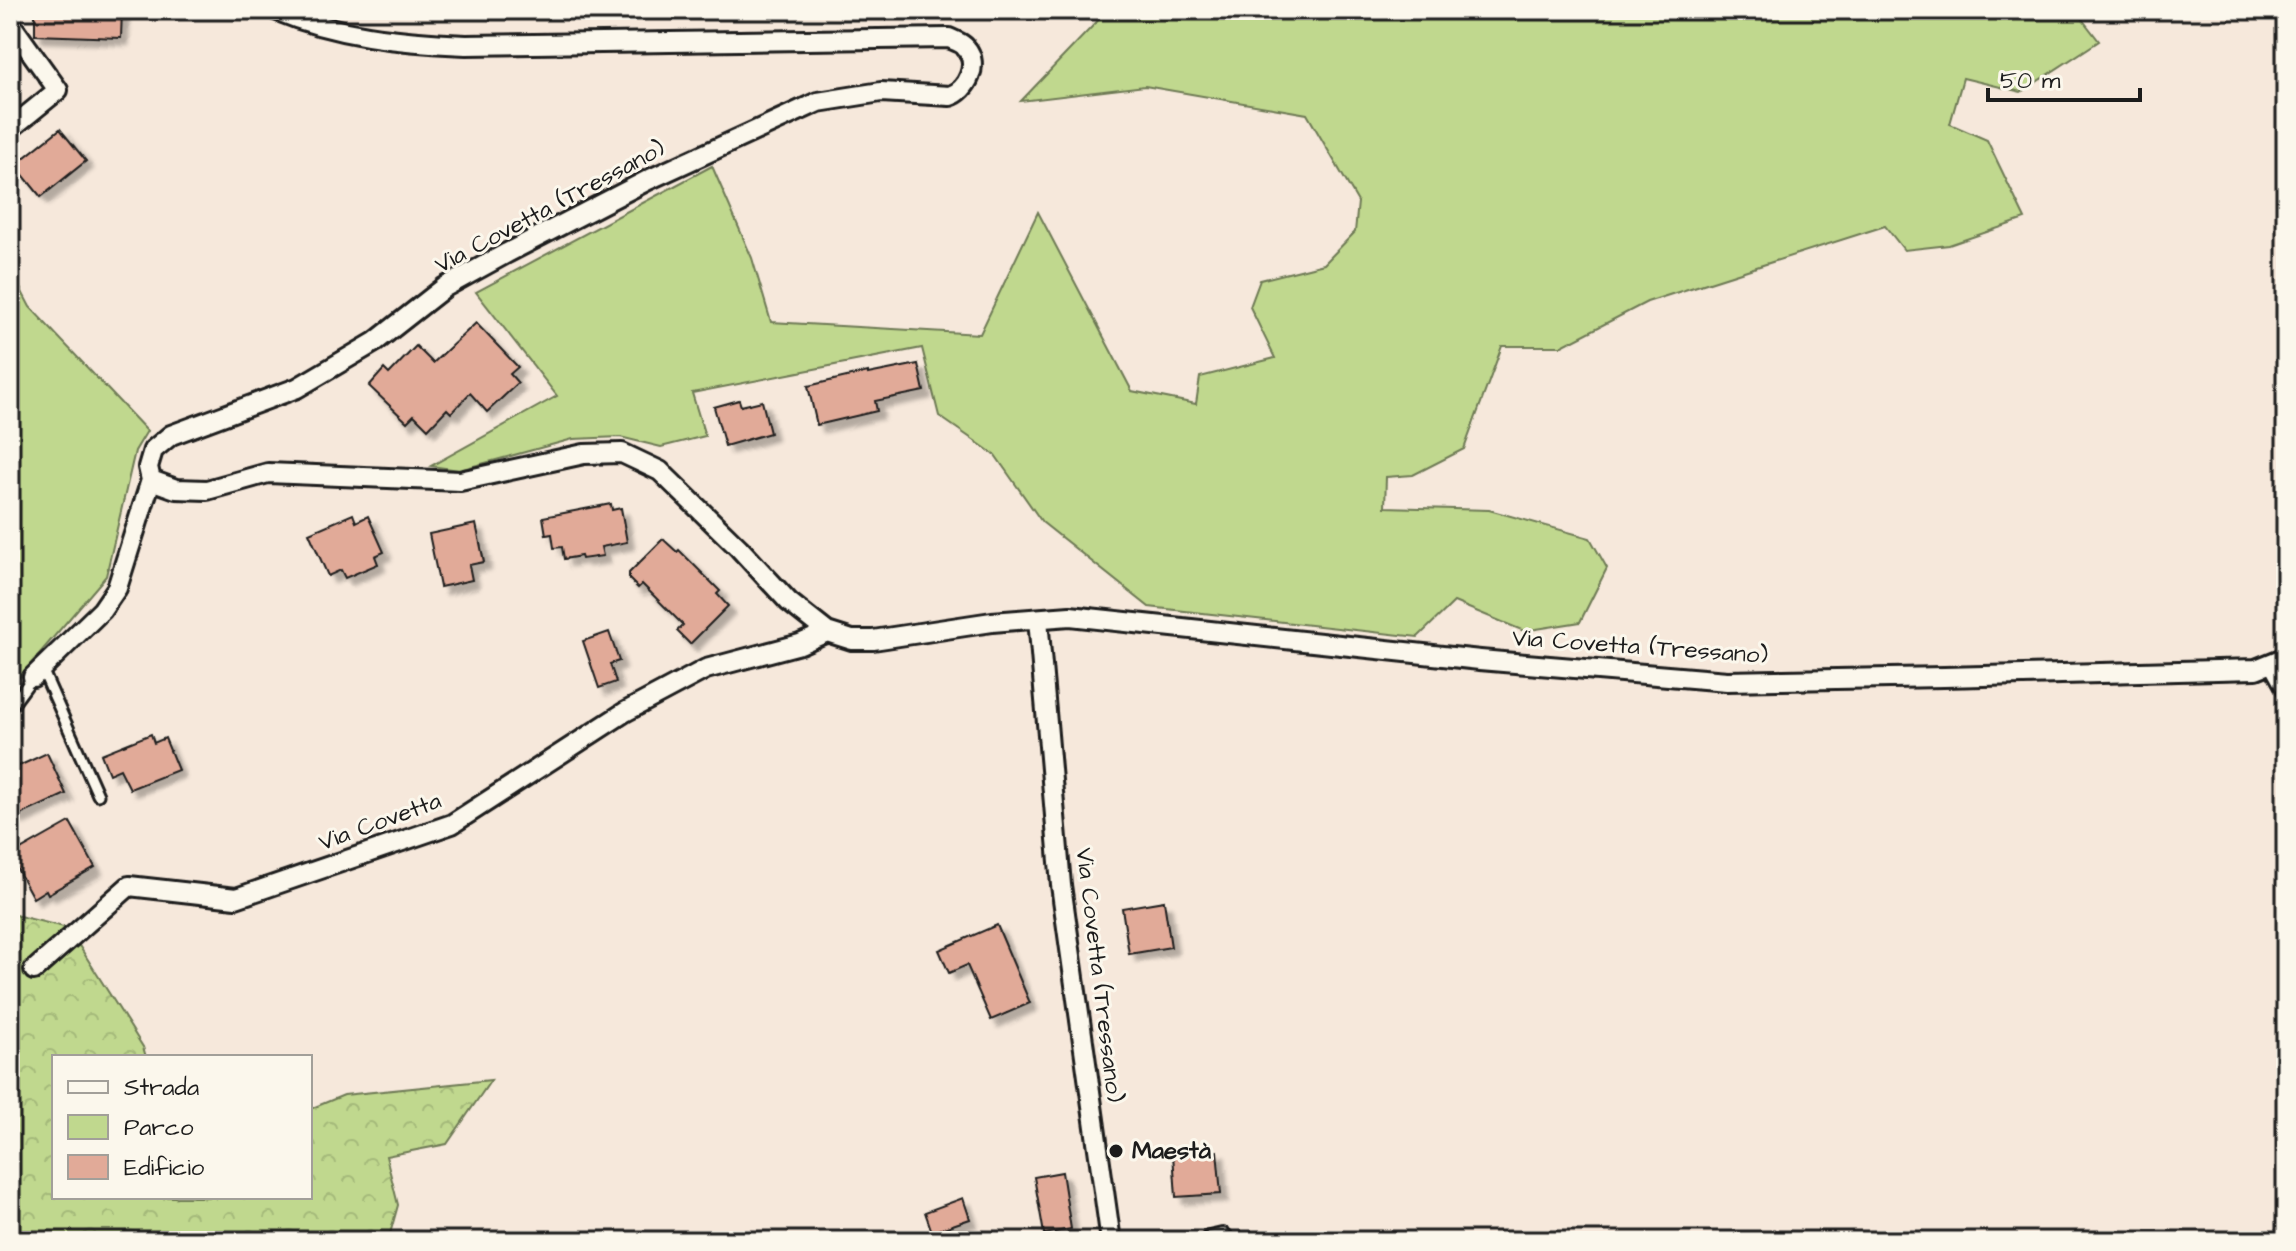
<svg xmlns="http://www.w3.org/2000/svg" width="2296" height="1251" font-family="'Architects Daughter',sans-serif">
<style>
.green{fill:#c0d88e;stroke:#6e7a55;stroke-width:2}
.forest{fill:url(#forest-crowns);stroke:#6e7a55;stroke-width:2}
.building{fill:#e1aa98;stroke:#1c1c1c;stroke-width:2;filter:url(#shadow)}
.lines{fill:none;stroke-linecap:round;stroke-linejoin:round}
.lane-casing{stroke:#1c1c1c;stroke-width:15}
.street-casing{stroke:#1c1c1c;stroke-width:24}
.lane{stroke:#fbf7ec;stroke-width:9}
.street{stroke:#fbf7ec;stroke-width:18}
.poi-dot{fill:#1c1c1c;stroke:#fbf7ec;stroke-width:3}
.labels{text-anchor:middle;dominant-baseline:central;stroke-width:6;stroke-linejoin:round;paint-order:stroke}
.street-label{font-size:24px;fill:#1c1c1c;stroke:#fbf7ec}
.poi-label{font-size:24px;font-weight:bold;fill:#1c1c1c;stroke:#fbf7ec;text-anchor:start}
</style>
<defs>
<pattern id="forest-crowns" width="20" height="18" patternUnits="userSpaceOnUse" patternTransform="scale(2)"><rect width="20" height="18" fill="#c0d88e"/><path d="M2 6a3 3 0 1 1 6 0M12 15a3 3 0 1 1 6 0" fill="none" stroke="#a4b97a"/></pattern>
<filter id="shadow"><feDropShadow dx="7" dy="7" stdDeviation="2" flood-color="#0004"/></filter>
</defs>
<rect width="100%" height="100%" fill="#f6e8db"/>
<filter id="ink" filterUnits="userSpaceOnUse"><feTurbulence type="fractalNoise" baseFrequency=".0125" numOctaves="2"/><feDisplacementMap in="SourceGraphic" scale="16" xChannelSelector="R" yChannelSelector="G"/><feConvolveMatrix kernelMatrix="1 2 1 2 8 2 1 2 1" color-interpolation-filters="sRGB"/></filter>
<g filter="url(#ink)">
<path class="green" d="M 1108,10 L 2075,10 L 2099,41 L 2021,92 L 1963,78 L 1950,124 L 1987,140 L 2025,219 L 1949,245 L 1904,250 L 1885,226 L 1647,302 L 1562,346 L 1502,346 L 1464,449 L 1413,475 L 1386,477 L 1385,507 L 1489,510 L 1590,538 L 1607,568 L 1580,622 L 1524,631 L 1454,602 L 1418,637 L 1149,607 L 1042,522 L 995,455 L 939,416 L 922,348 L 692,393 L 705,436 L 661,447 L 620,437 L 573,439 L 459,470 L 431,466 L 557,396 L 476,292 L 712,166 L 752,258 L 771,322 L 980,334 L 1038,212 L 1132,391 L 1196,404 L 1200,377 L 1275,358 L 1250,307 L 1260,280 L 1324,264 L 1355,232 L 1358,202 L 1307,114 L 1145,86 L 1021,101 Z
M 10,279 L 17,282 L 30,307 L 147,431 L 135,451 L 106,576 L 10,688 Z"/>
<path class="forest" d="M 11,914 L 68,928 L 143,1047 L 146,1057 L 54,1057 L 54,1197 L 310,1197 L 310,1109 L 344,1095 L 491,1080 L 447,1144 L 386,1156 L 398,1205 L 388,1241 L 10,1241 Z"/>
<path class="building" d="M 35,10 L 122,10 L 121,38 L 35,35 Z
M 60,129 L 86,161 L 41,197 L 15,165 Z
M 476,323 L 518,367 L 510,374 L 518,383 L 487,412 L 470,393 L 451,413 L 447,409 L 428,429 L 414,415 L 407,422 L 369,386 L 384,369 L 389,374 L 416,346 L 433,363 Z
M 918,364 L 924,391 L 875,401 L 877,411 L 817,425 L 808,386 L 868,372 L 868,374 Z
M 739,400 L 741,406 L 762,401 L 770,433 L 725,446 L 714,407 Z
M 611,504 L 612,510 L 621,508 L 627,542 L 601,547 L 603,556 L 582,559 L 581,556 L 564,559 L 562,547 L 554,548 L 552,534 L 546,535 L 543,517 Z
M 353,514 L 356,522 L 368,516 L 384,552 L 375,556 L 378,564 L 345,578 L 341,570 L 328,576 L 309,533 Z
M 476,524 L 484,562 L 469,565 L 472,580 L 440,587 L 429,534 Z
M 663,539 L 677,552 L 679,550 L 720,591 L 717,594 L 728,606 L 690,644 L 677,631 L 683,625 L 642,584 L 638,588 L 629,579 L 629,573 Z
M 609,632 L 619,661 L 610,664 L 616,682 L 599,688 L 583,641 Z
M 151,734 L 154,743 L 165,738 L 178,770 L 130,789 L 120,769 L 109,774 L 101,754 Z
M 47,753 L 66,794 L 16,817 L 10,804 L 10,770 Z
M 70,822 L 95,867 L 48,894 L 46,890 L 33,898 L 10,856 Z
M 1164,901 L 1171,947 L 1129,954 L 1122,908 Z
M 997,925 L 1030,1003 L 991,1020 L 967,965 L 949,973 L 939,950 Z
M 1217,1151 L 1221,1194 L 1176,1197 L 1173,1154 Z
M 1062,1172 L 1071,1229 L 1044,1234 L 1034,1177 Z
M 963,1198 L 970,1219 L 932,1232 L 925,1212 Z"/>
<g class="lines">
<g class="lane-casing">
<path id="lane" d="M 2268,664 L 2285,695 L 2286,703
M 42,669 L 98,795
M 10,708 L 33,677"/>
</g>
<g class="street-casing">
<path id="street" d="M 275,10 C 337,36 399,42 466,45 L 949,38 C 955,41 963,43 966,48 C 980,64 967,91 950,96 L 881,92 L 818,102 L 648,180 L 507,253 L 445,287 L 375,342 L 297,388 L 171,435 L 153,450 L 148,467 L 151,480 L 176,489 L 207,490 L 268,473 L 460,481 L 584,454 L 622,453 L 660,471 L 739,548 L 789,602 L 827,632 L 852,640 L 873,640 L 992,622 L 1070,616 L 1480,660 L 1727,681 L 1944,677 L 2256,669 L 2286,657
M 10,23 L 58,90 L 10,129
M 1038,619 L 1061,885 L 1111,1241
M 33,677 L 102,610 L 117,588 L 151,480
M 34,970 L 129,886 L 236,898 L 452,824 L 625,712 L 706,669 L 800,644 L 827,632
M 1210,1241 L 1223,1238 L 1224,1241"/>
</g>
<use href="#lane" class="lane"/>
<use href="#street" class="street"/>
</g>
</g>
<circle class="poi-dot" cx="1116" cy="1151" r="8"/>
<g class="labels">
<g class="street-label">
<text transform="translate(550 207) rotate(-28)">Via Covetta (Tressano)</text>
<text transform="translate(1640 647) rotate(4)">Via Covetta (Tressano)</text>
<text transform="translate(380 822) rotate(-20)">Via Covetta</text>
<text transform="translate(1099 975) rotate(83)">Via Covetta (Tressano)</text>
</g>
<g class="poi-label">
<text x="1132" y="1151">Maestà</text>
</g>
</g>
<rect width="2296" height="1251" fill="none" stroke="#fbf7ec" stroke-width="40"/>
<rect x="20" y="20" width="2256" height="1211" fill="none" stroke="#1c1c1c" stroke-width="3" filter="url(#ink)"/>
<rect x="52" y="1055" width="260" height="144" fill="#fbf7ec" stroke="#a29f99" stroke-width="2"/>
<rect x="68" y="1081" width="40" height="12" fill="#fbf7ec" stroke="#a29f99" stroke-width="2"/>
<text x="124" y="1095" font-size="24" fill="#1c1c1c">Strada</text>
<rect x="68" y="1115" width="40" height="24" fill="#c0d88e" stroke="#a29f99" stroke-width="2"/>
<text x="124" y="1135" font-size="24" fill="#1c1c1c">Parco</text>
<rect x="68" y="1155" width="40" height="24" fill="#e1aa98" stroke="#a29f99" stroke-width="2"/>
<text x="124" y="1175" font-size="24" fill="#1c1c1c">Edificio</text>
<path d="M1988 88v12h152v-12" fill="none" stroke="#1c1c1c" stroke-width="4"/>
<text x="2000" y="88" font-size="24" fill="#1c1c1c" stroke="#fbf7ec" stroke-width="6" paint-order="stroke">50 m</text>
</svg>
